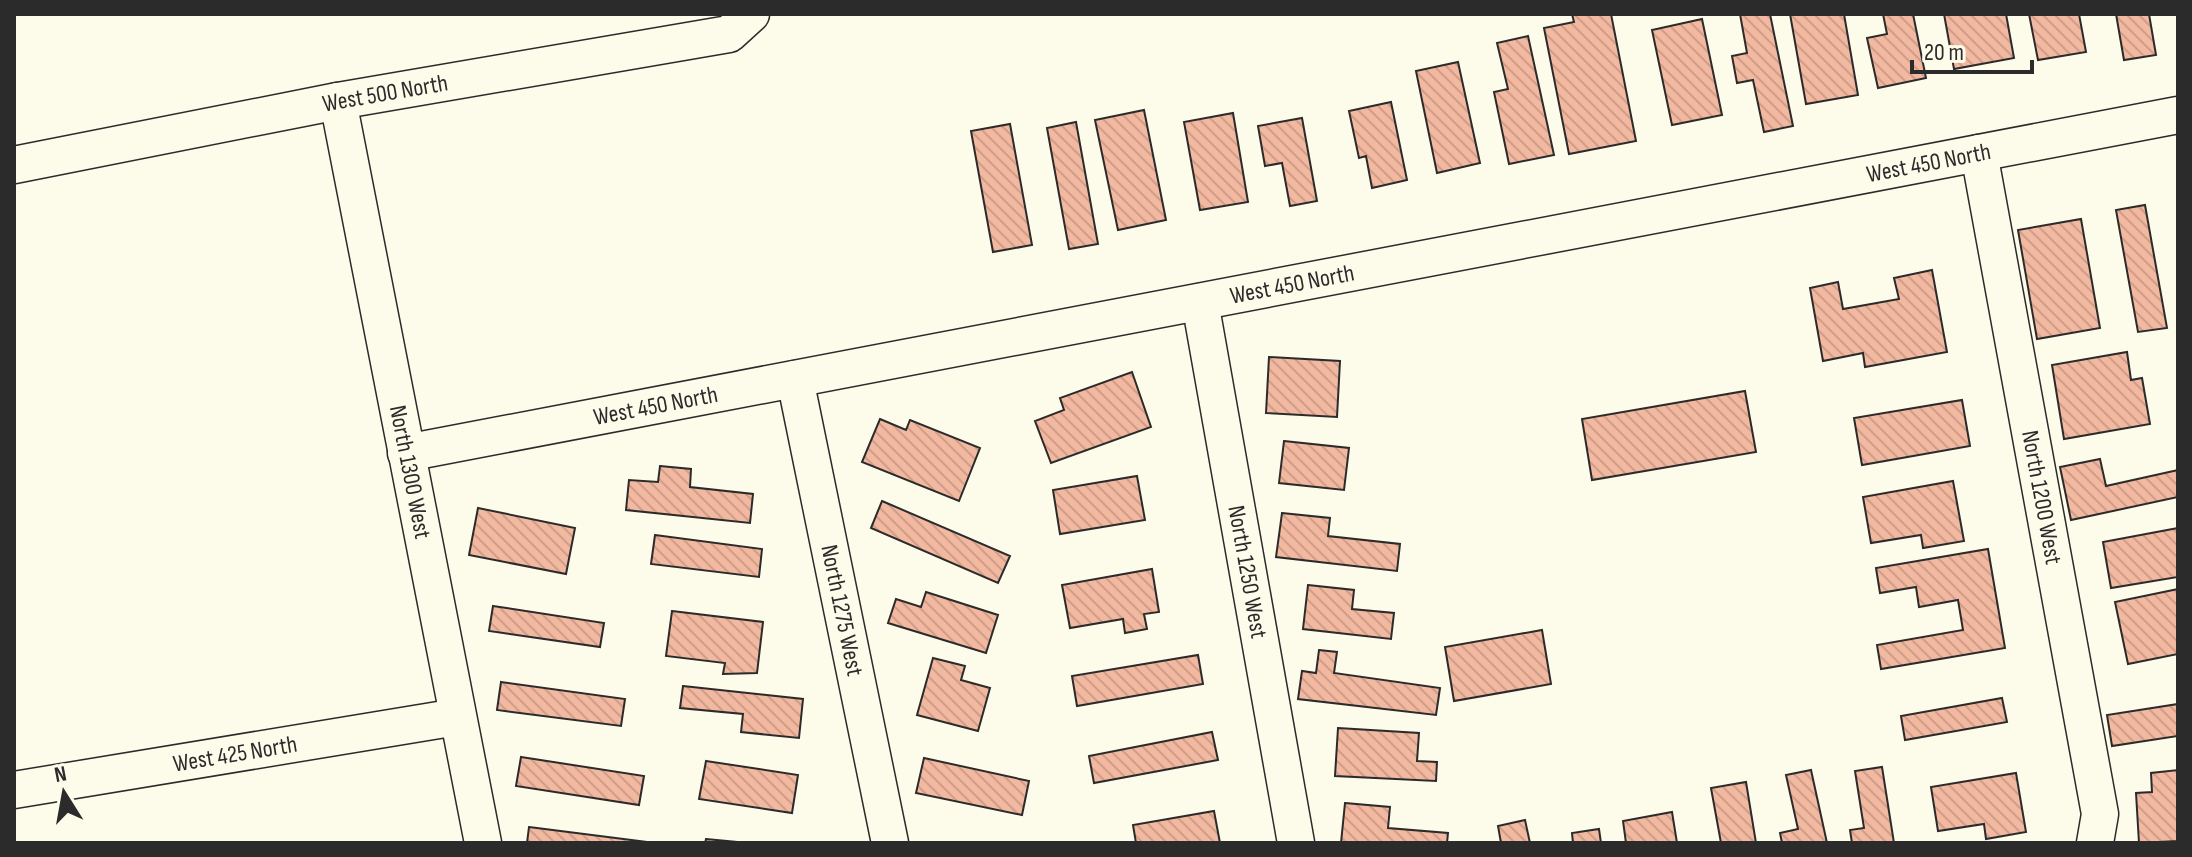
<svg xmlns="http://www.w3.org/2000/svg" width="2192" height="857" font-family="'Sofia Sans Condensed',sans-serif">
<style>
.building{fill:url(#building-back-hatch);stroke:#2b2b2b;stroke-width:2}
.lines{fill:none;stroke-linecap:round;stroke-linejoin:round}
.minor-casing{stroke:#2b2b2b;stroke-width:39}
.minor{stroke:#fdfbea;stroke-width:36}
.labels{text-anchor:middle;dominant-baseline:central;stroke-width:6;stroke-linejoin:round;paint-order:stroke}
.street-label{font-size:24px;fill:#2b2b2b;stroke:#fdfbea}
</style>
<defs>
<pattern id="building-back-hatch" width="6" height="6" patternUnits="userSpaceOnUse" patternTransform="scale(2)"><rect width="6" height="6" fill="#f2b8a0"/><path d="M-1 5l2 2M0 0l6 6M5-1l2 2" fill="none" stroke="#d09e8a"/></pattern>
</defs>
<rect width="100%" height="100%" fill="#fdfbea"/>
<path class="building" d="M 1572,14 L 1611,14 L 1636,141 L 1569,154 L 1544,28 L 1574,22 Z
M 1740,14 L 1770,14 L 1793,126 L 1764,132 L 1753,80 L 1737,83 L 1732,56 L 1747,53 Z
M 1790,14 L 1844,14 L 1858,95 L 1806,104 Z
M 1883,14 L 1913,14 L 1926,78 L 1878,88 L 1867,38 L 1887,34 Z
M 1944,14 L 2006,14 L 2014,58 L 1954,69 Z
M 2029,14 L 2079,14 L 2086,52 L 2038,60 Z
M 2116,14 L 2149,14 L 2156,55 L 2124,60 Z
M 1702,19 L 1722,115 L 1672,125 L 1652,30 Z
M 1528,36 L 1554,155 L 1509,164 L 1494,92 L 1508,89 L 1497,43 Z
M 1458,62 L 1480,163 L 1437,173 L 1416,71 Z
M 1391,102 L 1407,180 L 1372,188 L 1366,156 L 1359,158 L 1349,111 Z
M 1144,110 L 1166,220 L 1118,230 L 1095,120 Z
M 1233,113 L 1248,202 L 1200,210 L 1184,122 Z
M 1302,118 L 1317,201 L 1290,206 L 1282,163 L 1265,166 L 1258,126 Z
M 1076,122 L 1098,244 L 1069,249 L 1047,128 Z
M 1010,124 L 1032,245 L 993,252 L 971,131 Z
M 2145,205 L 2167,328 L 2138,332 L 2116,210 Z
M 2081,219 L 2100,328 L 2037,339 L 2018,230 Z
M 1932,270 L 1947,352 L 1865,367 L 1863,353 L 1823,361 L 1810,288 L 1838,282 L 1843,309 L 1899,299 L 1894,278 Z
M 2127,352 L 2131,380 L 2142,378 L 2150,424 L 2064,439 L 2052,365 Z
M 1269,357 L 1340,361 L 1337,417 L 1266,413 Z
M 1132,372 L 1151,427 L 1051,463 L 1035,421 L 1064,410 L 1060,398 Z
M 1745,391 L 1756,452 L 1592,480 L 1582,419 Z
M 1962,400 L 1970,446 L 1862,465 L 1854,418 Z
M 880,419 L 906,430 L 910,420 L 980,448 L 959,501 L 862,462 Z
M 1284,441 L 1349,448 L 1344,490 L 1279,483 Z
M 2100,459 L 2106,486 L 2178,470 L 2178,497 L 2071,520 L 2060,467 Z
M 660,466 L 691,469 L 690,487 L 753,494 L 750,523 L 626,510 L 629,480 L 658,482 Z
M 1137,476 L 1145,520 L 1060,534 L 1053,490 Z
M 1953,481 L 1964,541 L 1923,548 L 1921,535 L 1871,543 L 1863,497 Z
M 882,501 L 1010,556 L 998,583 L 871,528 Z
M 478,508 L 575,528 L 566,574 L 469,555 Z
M 1282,513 L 1330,518 L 1328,536 L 1400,544 L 1397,571 L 1276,557 Z
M 2178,528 L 2178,577 L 2111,588 L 2103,542 Z
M 655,535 L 762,549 L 759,577 L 651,564 Z
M 1988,549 L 2005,648 L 1881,669 L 1877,645 L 1963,630 L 1958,600 L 1919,607 L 1916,587 L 1880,593 L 1876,568 Z
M 1152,569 L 1159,612 L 1144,614 L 1147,629 L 1125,633 L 1123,619 L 1070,628 L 1062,585 Z
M 1308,585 L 1354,590 L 1352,609 L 1394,613 L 1391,639 L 1303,629 Z
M 2178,589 L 2178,654 L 2128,664 L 2115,602 Z
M 926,592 L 998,615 L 986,653 L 888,623 L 896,599 L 921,607 Z
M 493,606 L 604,623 L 600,647 L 489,631 Z
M 672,611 L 763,622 L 757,673 L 723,674 L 725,663 L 666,656 Z
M 1542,630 L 1551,684 L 1454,701 L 1445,647 Z
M 1319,650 L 1337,652 L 1334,673 L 1440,688 L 1436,715 L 1298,699 L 1302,671 L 1316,673 Z
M 1198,655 L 1203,684 L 1077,706 L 1072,676 Z
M 933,658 L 965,666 L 961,680 L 990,688 L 978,731 L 917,715 Z
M 501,682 L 625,699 L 621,726 L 497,710 Z
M 683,686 L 803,699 L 799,738 L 741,732 L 743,714 L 680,708 Z
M 2002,698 L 2007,722 L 1905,740 L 1901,716 Z
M 2178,704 L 2178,736 L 2112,746 L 2107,715 Z
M 1338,728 L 1419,733 L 1417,761 L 1437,762 L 1436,781 L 1335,776 Z
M 1212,732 L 1218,760 L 1094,783 L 1089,756 Z
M 521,757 L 644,776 L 639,805 L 516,786 Z
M 924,758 L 1029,781 L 1022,815 L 916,793 Z
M 706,761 L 798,775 L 792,813 L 699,799 Z
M 1882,767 L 1894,843 L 1852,843 L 1850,830 L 1864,828 L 1855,771 Z
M 1811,770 L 1827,843 L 1782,843 L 1780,833 L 1798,829 L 1786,775 Z
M 2178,770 L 2178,841 L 2139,843 L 2136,793 L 2152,792 L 2151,773 Z
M 2016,773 L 2026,832 L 1986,839 L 1984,824 L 1938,831 L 1931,787 Z
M 1746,782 L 1756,843 L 1721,843 L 1711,788 Z
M 1345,803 L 1390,807 L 1388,828 L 1448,833 L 1447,843 L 1341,843 Z
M 1214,811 L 1220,843 L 1136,843 L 1133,825 Z
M 1672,812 L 1677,843 L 1626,843 L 1623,821 Z
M 1525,820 L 1530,843 L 1501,843 L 1498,826 Z
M 529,827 L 655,843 L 527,843 Z
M 1599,829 L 1601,843 L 1573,843 L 1572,833 Z
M 706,839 L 748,843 L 705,843 Z"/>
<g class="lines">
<g class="minor-casing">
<g id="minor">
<path id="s1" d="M 338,101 L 483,843"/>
<path id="s2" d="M 1979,153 L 2100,814 L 2095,843"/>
<path id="s3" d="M 14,165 L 338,101 L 729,34 L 751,14"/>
<path id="s4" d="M 1200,302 L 1296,843"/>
<path id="s5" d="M 795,379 L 890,843"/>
<path id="s6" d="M 406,453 L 2178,115"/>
<path id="s7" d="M 14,790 L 457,717"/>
</g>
</g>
<use href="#minor" class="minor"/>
</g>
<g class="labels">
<g class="street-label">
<text stroke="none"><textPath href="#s3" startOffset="378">West 500 North</textPath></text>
<text stroke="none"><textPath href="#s6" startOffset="1550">West 450 North</textPath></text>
<text stroke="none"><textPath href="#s6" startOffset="902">West 450 North</textPath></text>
<text stroke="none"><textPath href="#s6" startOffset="254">West 450 North</textPath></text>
<text stroke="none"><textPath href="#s1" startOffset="378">North 1300 West</textPath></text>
<text stroke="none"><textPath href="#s2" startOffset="350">North 1200 West</textPath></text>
<text stroke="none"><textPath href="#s4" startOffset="274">North 1250 West</textPath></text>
<text stroke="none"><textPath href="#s5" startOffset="236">North 1275 West</textPath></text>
<text stroke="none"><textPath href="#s7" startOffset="224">West 425 North</textPath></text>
</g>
</g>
<rect width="2192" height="857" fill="none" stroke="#2b2b2b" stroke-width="32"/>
<g transform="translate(64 793) rotate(349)" stroke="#fdfbea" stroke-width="6" paint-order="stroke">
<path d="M0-6L14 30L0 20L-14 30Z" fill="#2b2b2b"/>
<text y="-12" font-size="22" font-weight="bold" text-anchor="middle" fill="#2b2b2b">N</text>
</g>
<path d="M1912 60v12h120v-12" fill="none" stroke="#2b2b2b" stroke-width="4"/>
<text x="1924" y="60" font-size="24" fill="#2b2b2b" stroke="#fdfbea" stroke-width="6" paint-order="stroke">20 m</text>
</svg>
